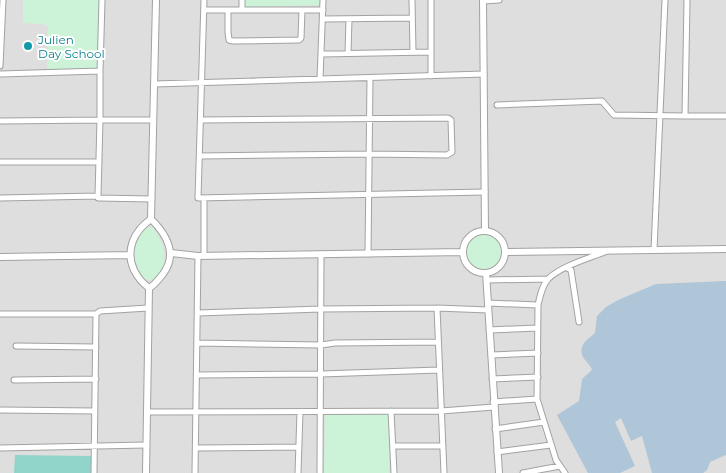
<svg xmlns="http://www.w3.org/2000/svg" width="726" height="473" font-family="Montserrat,sans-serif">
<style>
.residential{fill:#dfdede}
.park{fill:#ccf3d8}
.pitch{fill:#91d5ca}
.water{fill:#afc5d8}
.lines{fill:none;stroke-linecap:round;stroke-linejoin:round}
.minor-casing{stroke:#a2a2a2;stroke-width:7}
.tertiary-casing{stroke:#a2a2a2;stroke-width:8}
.minor{stroke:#fff;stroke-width:5}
.tertiary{stroke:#fff;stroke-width:6}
.culture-dot{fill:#0f9aa8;stroke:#fff;stroke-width:2}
.labels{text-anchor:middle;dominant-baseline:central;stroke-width:4;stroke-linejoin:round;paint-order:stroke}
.culture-label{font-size:12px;fill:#0d838f;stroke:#fff;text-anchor:start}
</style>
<rect width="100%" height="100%" fill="#f0efe9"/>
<path class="residential" d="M 0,0 L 726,0 L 726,473 L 0,473 Z"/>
<path class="park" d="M 23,0 L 100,0 L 97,68 L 47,70 L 48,26 L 43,24 L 23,23 Z
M 244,0 L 320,0 L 320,5 L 244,7 Z
M 147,227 L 152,227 C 165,242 172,268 151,280 C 125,279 130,237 147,227 Z
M466 251a18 18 0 1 1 36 0a18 18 0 1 1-36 0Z
M 389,413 L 389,473 L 324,473 L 325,414 Z"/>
<path class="pitch" d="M 15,455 L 91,456 L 91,473 L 14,473 Z"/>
<path class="water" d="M 726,281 L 726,455 L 710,462 L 707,470 L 703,473 L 652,473 L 642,436 L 631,441 L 621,418 L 615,422 L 635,466 L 620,473 L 588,473 L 557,415 L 579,401 L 582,379 L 592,370 C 590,364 586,362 583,357 C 578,345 587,340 595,333 L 597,316 L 606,307 L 618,300 L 656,284 Z"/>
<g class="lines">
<g class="minor-casing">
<path id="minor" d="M 204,0 L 198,198 L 485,192
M 412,0 L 413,52
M 431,0 L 431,76
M 483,1 L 499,0
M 204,10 L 323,10
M 228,10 L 228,32 L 229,40 L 233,41 L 299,40 L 301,38 L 302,10
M 242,10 L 242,0
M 323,19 L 412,18
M 348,53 L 349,19
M 321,54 L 431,52
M 0,66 L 3,0
M 100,71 L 102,0
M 0,74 L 100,71 L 100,120 L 153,120
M 320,79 L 323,0
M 154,84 L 484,74
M 497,105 L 602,101 L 614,115 L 685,116 L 687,0
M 685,116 L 726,116
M 0,121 L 100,120 L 98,196
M 200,156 L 369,154 L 447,155 L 452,152 L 451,120 L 448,118 L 201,120
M 0,162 L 99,162
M 0,198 L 98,196 L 98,198 L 152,199
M 654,250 L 665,0
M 368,254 L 370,78
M 204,255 L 204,198
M 567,268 L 571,270 L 579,322
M 487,280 L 548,279
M 488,303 L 538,305
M 437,308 L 444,473
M 198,313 L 321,309 L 437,308 L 488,310
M 0,314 L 96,314 L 94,473
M 96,314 L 100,311 L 148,308
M 489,330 L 537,328
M 197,343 L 321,345 L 335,343 L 438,342
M 16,346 L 96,347
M 491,355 L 538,353
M 197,375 L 321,374 L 439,370
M 492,379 L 538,377
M 14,380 L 96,379
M 493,402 L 537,399
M 0,410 L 95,411
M 391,411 L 394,473
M 147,412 L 441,411 L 494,407
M 495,429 L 544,422
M 393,446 L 443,446
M 0,448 L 146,445
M 196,448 L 298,447
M 497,452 L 551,445
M 195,473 L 198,256
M 298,473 L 300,412
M 320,473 L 321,254
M 523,473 L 560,466
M 565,473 L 556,460 L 537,399 L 538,305 C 540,296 542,286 548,279 C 561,266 590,258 607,251"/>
</g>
<g class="tertiary-casing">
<path id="tertiary" d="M 483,0 L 485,231
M463 252a21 21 0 1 1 42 0a21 21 0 1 1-42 0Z
M 505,252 L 726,249
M 171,253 L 198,256 L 463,252
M 0,257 L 130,255
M 486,273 L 499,473
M 149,288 C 155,285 158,280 163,274 C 178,254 167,235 151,219 L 156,0
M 149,288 C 142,283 138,278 134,270 C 125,250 134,231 151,219
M 146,473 L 149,288"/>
</g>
<use href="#minor" class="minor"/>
<use href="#tertiary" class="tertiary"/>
</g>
<circle class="culture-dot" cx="28" cy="46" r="5"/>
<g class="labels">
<g class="culture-label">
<text x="38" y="39">Julien<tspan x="38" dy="14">Day School</tspan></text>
</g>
</g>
</svg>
